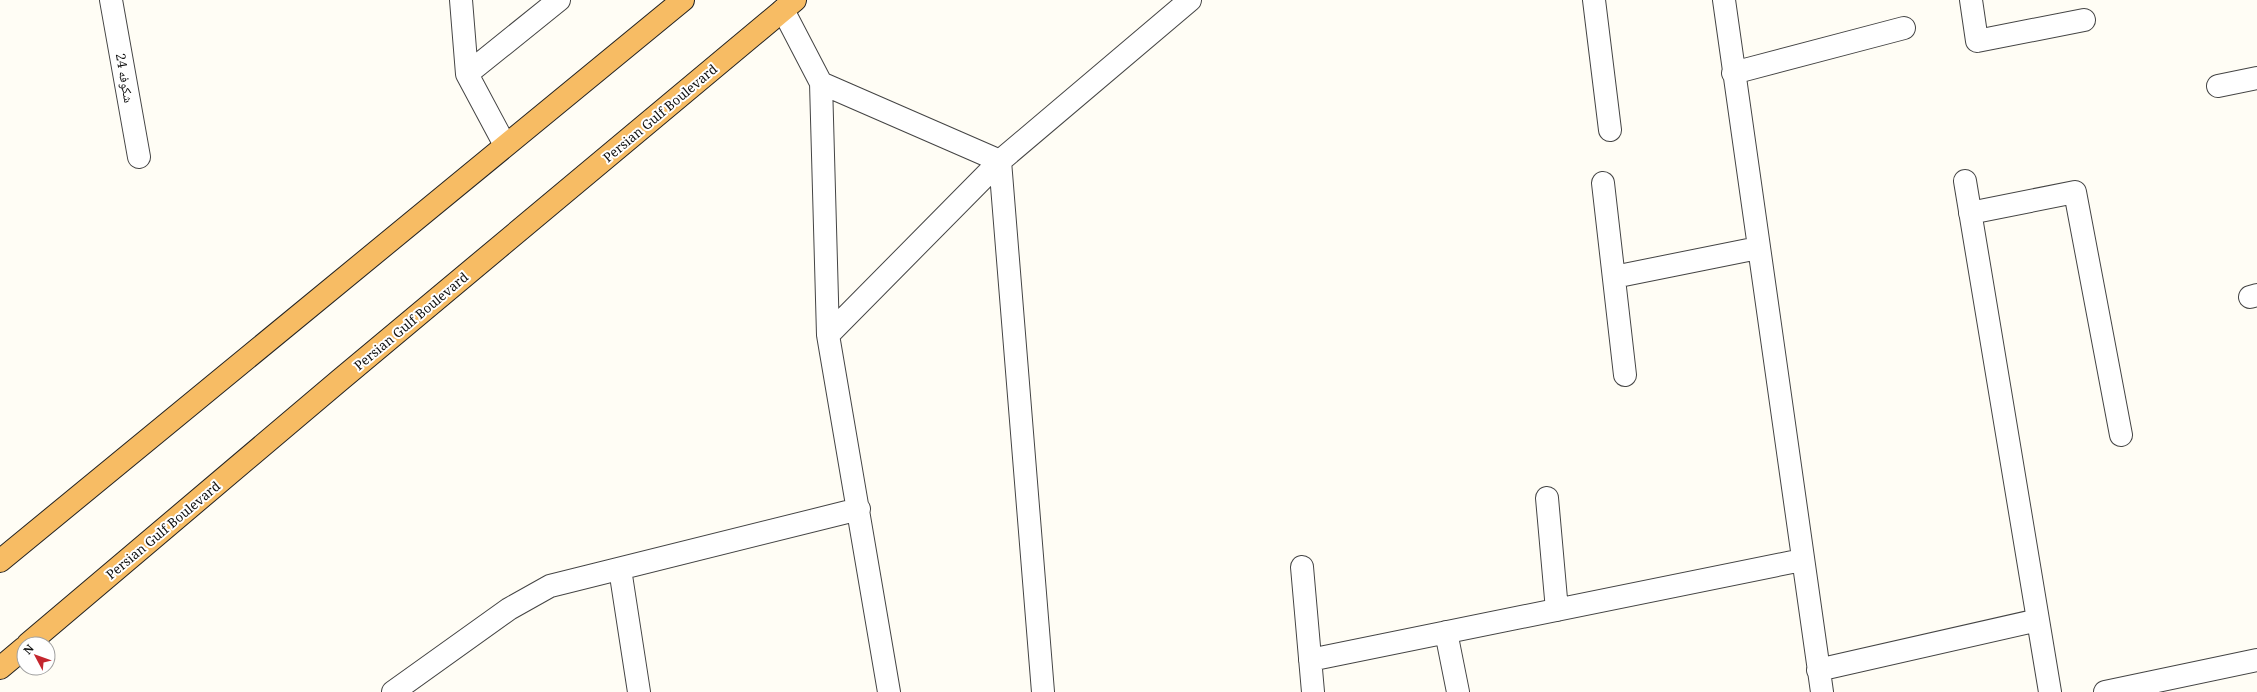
<svg xmlns="http://www.w3.org/2000/svg" width="2257" height="692" font-family="'Noto Serif','Noto Naskh Arabic',serif">
<style>
.lines{fill:none;stroke-linecap:round;stroke-linejoin:round}
.minor-casing{stroke:#444;stroke-width:24}
.trunk-casing{stroke:#222;stroke-width:24}
.minor{stroke:#fff;stroke-width:22}
.trunk{stroke:#f7bc64;stroke-width:22}
.labels{text-anchor:middle;dominant-baseline:central;stroke-width:4;stroke-linejoin:round;paint-order:stroke}
.street-label{font-size:13px;fill:#111;stroke:#fff}
</style>
<rect width="100%" height="100%" fill="#fffdf5"/>
<g class="lines">
<g class="minor-casing">
<path id="minor" d="M 111,0 L 139,157
M 461,0 L 467,74 L 505,145
M 1594,0 L 1610,130
M 1724,0 L 1822,692
M 1971,0 L 1977,41 L 2084,20
M 783,10 L 821,83 L 828,335 L 889,692
M 1733,73 L 1904,28
M 467,74 L 559,0
M 821,83 L 1000,161 L 1043,692
M 2218,86 L 2257,78
M 1965,181 L 2050,692
M 1603,183 L 1625,375
M 1970,213 L 2075,192 L 2121,435
M 1614,277 L 1758,248
M 2250,297 L 2257,295
M 828,335 L 1000,161 L 1190,0
M 1547,498 L 1557,610
M 1302,567 L 1313,692
M 620,569 L 639,692
M 1446,632 L 1458,692
M 1310,660 L 1802,560
M 1818,670 L 2038,620
M 393,692 L 509,609 L 550,586 L 859,509
M 2105,692 L 2257,660"/>
</g>
<g class="trunk-casing">
<path id="trunk" d="M 0,561 L 683,0
M 28,644 L 340,380 L 795,0
M 0,668 L 24,648"/>
</g>
<use href="#minor" class="minor"/>
<use href="#trunk" class="trunk"/>
</g>
<g class="labels">
<g class="street-label">
<text transform="translate(125 78) rotate(80)">شکوفه 24</text>
<text transform="translate(660 113) rotate(-40)">Persian Gulf Boulevard</text>
<text transform="translate(411 321) rotate(-40)">Persian Gulf Boulevard</text>
<text transform="translate(163 530) rotate(-40)">Persian Gulf Boulevard</text>
</g>
</g>
<g transform="translate(36 656) rotate(311)"><circle r="19" fill="#ffffff" stroke="#a0a0a0"/>
<path d="M0-3L7 15L0 10L-7 15Z" fill="#c4262e"/>
<text y="-6" font-size="11" font-weight="bold" text-anchor="middle" fill="#111111">N</text>
</g>
</svg>
